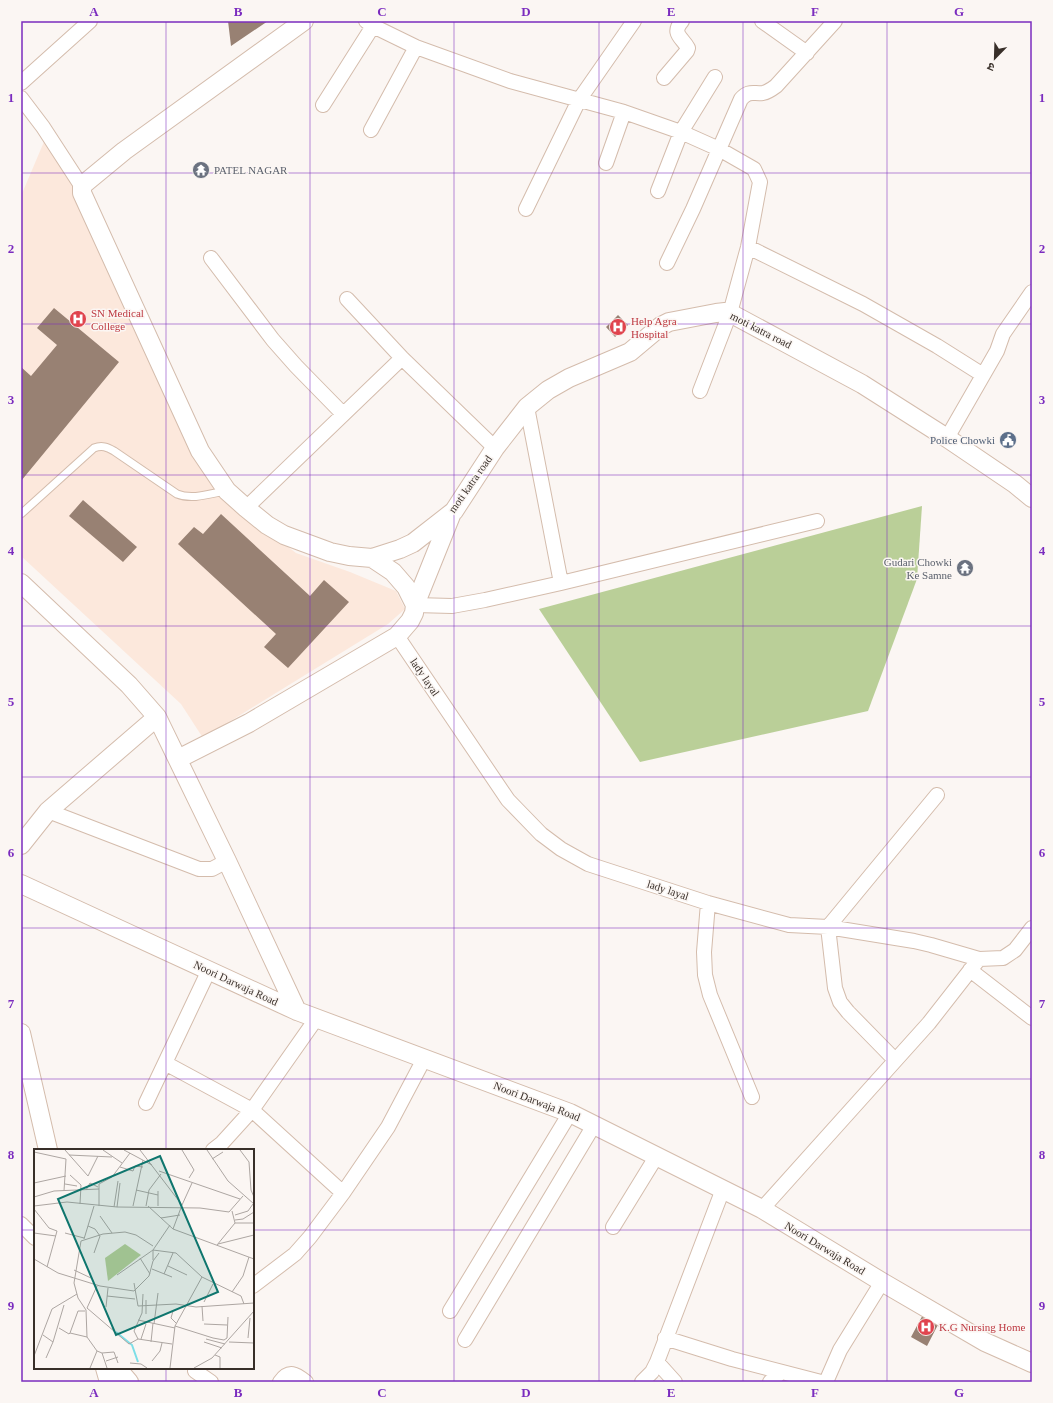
<svg xmlns="http://www.w3.org/2000/svg" width="1053" height="1403" font-family="'Times New Roman','Noto Sans Devanagari',serif">
<style>
.built{fill:#fce8dc}
.green{fill:#bacf98}
.building{fill:#988173}
.lines{fill:none;stroke-linecap:round;stroke-linejoin:round}
.service-casing{stroke:#d4bcac;stroke-width:9}
.minor-casing{stroke:#d4bcac;stroke-width:16}
.tertiary-casing{stroke:#d4bcac;stroke-width:20}
.service{stroke:#fff;stroke-width:7}
.minor{stroke:#fff;stroke-width:14}
.tertiary{stroke:#fff;stroke-width:18}
.grid{fill:none;stroke:#7b2cbf;stroke-width:1;stroke-opacity:0.55}
.labels{text-anchor:middle;dominant-baseline:central;stroke-width:3;stroke-linejoin:round;paint-order:stroke}
.worship-label{font-size:11px;fill:#5b616d;stroke:#fbf6f3;text-anchor:start}
.health-label{font-size:11px;fill:#be3a42;stroke:#fbf6f3;text-anchor:start}
.street-label{font-size:11px;fill:#382f29;stroke:#fbf6f3}
.service-label{font-size:11px;fill:#4e5e75;stroke:#fbf6f3;text-anchor:end}
.inset-river{fill:none;stroke:#7ddee7;stroke-width:2}
.inset-road{fill:none;stroke:#ada6a2;stroke-width:1}
.view{fill:#0f766e;fill-opacity:0.15;stroke:#0f766e;stroke-width:2}
.inset-edge{fill:none;stroke:#382f29;stroke-width:2}
.neatline{fill:none;stroke:#7b2cbf;stroke-width:1.5}
.grid-label{font-size:13px;text-anchor:middle;font-weight:bold;fill:#7b2cbf}
</style>
<rect width="100%" height="100%" fill="#fbf6f3"/>
<path class="built" d="M 46,137 L 71,173 L 226,499 L 296,553 L 350,572 L 396,591 L 405,609 L 388,624 L 203,738 L 181,704 L 21,556 L 21,196 Z"/>
<path class="green" d="M 922,506 L 917,579 L 868,711 L 640,762 L 539,609 Z"/>
<path class="building" d="M 228,21 L 268,21 L 231,46 Z
M 54,308 L 119,362 L 21,481 L 21,367 L 31,376 L 57,345 L 37,328 Z
M 618,315 L 628,325 L 615,337 L 606,327 Z
M 83,500 L 137,547 L 123,562 L 69,516 Z
M 221,514 L 310,596 L 324,580 L 349,602 L 288,668 L 264,647 L 276,634 L 178,544 L 194,527 L 203,534 Z
M 926,1309 L 942,1317 L 927,1346 L 911,1337 Z"/>
<g class="lines">
<g class="service-casing">
<path id="service" d="M 21,514 L 94,448 C 102,445 107,447 114,451 L 177,494 C 192,500 209,494 225,491"/>
</g>
<g class="minor-casing">
<path id="minor" d="M 366,21 L 373,26 L 416,47 L 510,81 L 624,112 L 681,132 L 719,149 L 754,169 L 760,182 L 748,247 L 730,313 L 700,391
M 762,21 L 807,53
M 664,78 L 687,51 L 688,48 C 682,37 671,34 682,21
M 21,83 L 90,21
M 21,98 L 43,127 L 82,187
M 323,105 L 373,26
M 371,130 L 416,47
M 606,163 L 624,112
M 658,191 L 681,132 L 715,77
M 526,209 L 579,100 L 634,21
M 748,247 L 863,304 L 937,346 L 983,375
M 211,258 L 273,340 L 296,366 L 343,414
M 667,263 L 693,209 L 741,99 C 749,90 753,94 763,93 C 768,92 772,89 776,86 L 835,21
M 347,299 L 402,358 L 495,448
M 527,407 L 561,583
M 947,438 L 997,351 L 1003,334 L 1032,292
M 246,508 L 402,358
M 415,605 L 452,606 L 485,600 L 561,583 L 817,521
M 397,636 L 508,800 L 541,834 L 561,849 L 588,864 L 708,903 L 789,925 L 828,927 L 914,941 L 931,945 L 979,959 L 1003,958 L 1015,950 L 1032,928
M 48,811 L 199,869 L 212,869 L 227,861
M 708,903 L 704,952 L 705,975 L 710,995 L 752,1097
M 970,970 L 1032,1018
M 895,1060 L 848,1012 L 840,1002 L 835,988 L 828,927 L 937,795
M 165,1063 L 252,1110 L 343,1193
M 146,1103 L 209,970
M 213,1150 L 222,1143 L 252,1110 L 316,1019
M 762,1209 L 929,1023 L 979,959
M 21,1224 L 35,1238
M 613,1227 L 656,1157
M 253,1286 L 295,1254 L 310,1237 L 343,1193 L 388,1127 L 424,1059
M 450,1311 L 570,1113
M 665,1338 L 732,1359 L 821,1382
M 465,1340 L 594,1125
M 657,1362 L 675,1382
M 195,1371 L 211,1382
M 280,1382 C 289,1369 296,1374 306,1382
M 642,1382 L 652,1372 L 657,1362 L 723,1189
M 770,1382 L 781,1372
M 826,1382 L 840,1350 L 882,1282"/>
</g>
<g class="tertiary-casing">
<path id="tertiary" d="M 372,558 L 400,549 L 413,543 L 454,511 L 495,448 L 527,407 L 548,390 L 569,378 L 630,352 L 661,326 L 669,322 L 716,313 L 725,312 L 730,313 L 862,384 L 947,438 L 1015,484 L 1032,498
M 21,583 L 129,685 L 157,717 L 227,861 L 297,1011
M 415,605 L 452,513
M 178,759 L 249,723 L 397,636 L 410,621 L 414,613 L 415,605 L 406,587 L 393,572 L 372,558 L 349,556 L 330,552 L 284,535 L 267,525 L 246,508 L 227,491 L 200,451 L 82,193 L 82,187 L 84,184 L 124,151 L 304,21
M 21,845 L 48,811 L 157,717
M 21,884 L 297,1011 L 570,1113 L 762,1209 L 882,1282 L 985,1342 L 1032,1363
M 21,1033 L 48,1150
M 105,1368 L 109,1382
M 117,1368 L 129,1382"/>
</g>
<use href="#service" class="service"/>
<use href="#minor" class="minor"/>
<use href="#tertiary" class="tertiary"/>
</g>
<path class="grid" d="M 166,21 L 166,1150M 310,21 L 310,1382M 454,21 L 454,1382M 599,21 L 599,1382M 743,21 L 743,1382M 887,21 L 887,1382M 21,173 L 1032,173M 21,324 L 1032,324M 21,475 L 1032,475M 21,626 L 1032,626M 21,777 L 1032,777M 21,928 L 1032,928M 21,1079 L 1032,1079M 21,1230 L 35,1230M 253,1230 L 1032,1230M 166,1368 L 166,1382"/>
<defs>
<g id="temple-disc" transform="scale(0.9)"><circle r="9.5" fill="#6b7280" stroke="#fbf6f3"/><path d="M0-6L5-2H3V0L6.5 2.5H4V6H1.5V3h-3V6H-4V2.5H-6.5L-3 0V-2H-5Z" fill="#fff"/></g>
<g id="hospital-disc" transform="scale(0.9)"><circle r="9.5" fill="#e0444e" stroke="#fbf6f3"/><path d="M-5-5h3v3.5h4V-5h3V5h-3V1.5h-4V5h-3Z" fill="#fff"/></g>
<g id="civic-disc" transform="scale(0.9)"><circle r="9.5" fill="#5c6f8a" stroke="#fbf6f3"/><path d="M-.6-6.5H3V-4.5H.6V-3L4-1V1h2V6H-6V1h2V-1L-.6-3ZM-1.2 2.5V6h2.4V2.5Z" fill="#fff"/></g>
</defs>
<g fill-rule="evenodd">
<use href="#temple-disc" x="201" y="170"/>
<use href="#hospital-disc" x="78" y="319"/>
<use href="#hospital-disc" x="618" y="327"/>
<use href="#civic-disc" x="1008" y="440"/>
<use href="#temple-disc" x="965" y="568"/>
<use href="#hospital-disc" x="926" y="1327"/>
</g>
<g class="labels">
<g class="worship-label">
<text x="214" y="170">PATEL NAGAR</text>
<text x="952" y="562" text-anchor="end">Gudari Chowki<tspan x="952" dy="13">Ke Samne</tspan></text>
</g>
<g class="health-label">
<text x="91" y="313">SN Medical<tspan x="91" dy="13">College</tspan></text>
<text x="631" y="321">Help Agra<tspan x="631" dy="13">Hospital</tspan></text>
<text x="939" y="1327">K.G Nursing Home</text>
</g>
<g class="street-label">
<text transform="translate(761 330) rotate(27)">moti katra road</text>
<text transform="translate(470 484) rotate(-55)">moti katra road</text>
<text transform="translate(425 677) rotate(56)">lady layal</text>
<text transform="translate(668 890) rotate(18)">lady layal</text>
<text transform="translate(236 983) rotate(25)">Noori Darwaja Road</text>
<text transform="translate(537 1101) rotate(21)">Noori Darwaja Road</text>
<text transform="translate(825 1248) rotate(31)">Noori Darwaja Road</text>
</g>
<g class="service-label">
<text x="995" y="440">Police Chowki</text>
</g>
</g>
<g transform="translate(34 1149)">
<rect width="220" height="220" fill="#fbf6f3"/>
<path d="M 91,95 L 107,106 L 74,132 L 71,109 Z" fill="#bacf98"/>
<path class="inset-river" d="M 82,183 L 98,196 L 104,213"/>
<path class="inset-road" d="M 31,1 L 54,27 L 64,7M 69,1 L 88,14M 90,1 L 118,16M 106,1 L 148,56 L 139,80M 148,1 L 160,21 L 155,29M 173,1 L 194,32 L 220,55M 206,1 L 215,13 L 217,41 L 220,48M 0,3 L 32,10 L 30,42M 35,6 L 78,8M 178,10 L 189,3M 86,18 L 99,22 L 101,17 L 109,18M 125,22 L 206,50M 36,26 L 47,36 L 46,55M 0,34 L 32,27M 31,35 L 43,37M 52,41 L 56,34 L 64,38M 102,41 L 124,46M 0,48 L 20,42 L 65,40M 148,56 L 158,34M 0,57 L 33,53 L 83,58 L 166,59 L 195,63 L 209,47M 65,57 L 65,35 L 78,28 L 96,4M 99,57 L 109,11M 112,57 L 115,41 L 127,25M 114,57 L 139,80 L 220,110M 124,57 L 124,42M 80,58 L 84,32M 83,58 L 86,34M 0,60 L 15,79 L 23,82 L 13,118M 201,66 L 214,62 L 219,55M 66,67 L 78,84M 127,69 L 146,66M 201,71 L 209,70 L 220,63M 201,74 L 220,74M 136,76 L 119,101 L 142,104 L 168,128 L 141,177 L 136,219M 54,77 L 61,80 L 66,87 L 60,104M 0,84 L 22,87M 31,84 L 50,89M 50,90 L 60,57M 184,95 L 220,86M 183,96 L 201,74 L 198,62M 106,109 L 116,125M 0,110 L 24,124 L 66,137 L 100,142 L 115,127 L 119,112 L 125,104M 134,117 L 153,126M 118,120 L 138,128M 40,121 L 57,129M 130,125 L 139,104M 83,126 L 119,101 L 119,111M 168,128 L 207,147 L 210,155M 100,134 L 104,157 L 142,155 L 162,158 L 220,154M 63,137 L 53,159 L 95,195 L 104,190 L 138,195M 198,143 L 209,127 L 215,108M 73,147 L 101,150M 170,153 L 179,135M 168,157 L 169,172M 72,158 L 74,139M 51,162 L 44,162 L 36,184 L 53,188M 139,162 L 137,169 L 142,174M 112,165 L 112,151M 104,171 L 141,179M 120,175 L 124,144M 170,175 L 193,176M 141,177 L 179,189 L 190,191 L 193,189M 25,179 L 35,185 L 36,184M 9,186 L 19,193 L 12,209M 193,189 L 194,168M 214,189 L 216,169M 104,190 L 100,182 L 108,164 L 109,145M 107,190 L 112,175M 172,190 L 191,195M 19,193 L 30,156M 117,193 L 119,174M 170,193 L 188,199M 195,193 L 220,194M 68,204 L 80,203 L 84,214M 181,206 L 186,208 L 186,219M 0,207 L 18,160 L 43,145M 72,212 L 84,208M 118,212 L 126,202 L 128,194M 96,214 L 107,215 L 113,219M 56,219 L 63,202M 73,219 L 68,204 L 63,202 L 53,188 L 52,161 L 44,149 L 40,134 L 47,92 L 69,85 L 91,83 L 102,86 L 119,97M 160,219 L 178,209 L 220,162"/>
<path class="view" d="M 126,7 L 184,143 L 82,186 L 24,50 Z"/>
<rect width="220" height="220" class="inset-edge"/>
</g>
<rect width="1053" height="1403" fill="none" stroke="#fbf6f3" stroke-width="44"/>
<g transform="translate(995 58) rotate(203)" stroke="#fbf6f3" stroke-width="3" paint-order="stroke">
<path d="M0-3L7 15L0 10L-7 15Z" fill="#382f29"/>
<text y="-6" font-size="11" font-weight="bold" text-anchor="middle" fill="#382f29">उ</text>
</g>
<rect x="22" y="22" width="1009" height="1359" class="neatline"/>
<g class="grid-label">
<text x="94" y="16">A</text>
<text x="238" y="16">B</text>
<text x="382" y="16">C</text>
<text x="526" y="16">D</text>
<text x="671" y="16">E</text>
<text x="815" y="16">F</text>
<text x="959" y="16">G</text>
<text x="11" y="102">1</text>
<text x="1042" y="102">1</text>
<text x="11" y="253">2</text>
<text x="1042" y="253">2</text>
<text x="11" y="404">3</text>
<text x="1042" y="404">3</text>
<text x="11" y="555">4</text>
<text x="1042" y="555">4</text>
<text x="11" y="706">5</text>
<text x="1042" y="706">5</text>
<text x="11" y="857">6</text>
<text x="1042" y="857">6</text>
<text x="11" y="1008">7</text>
<text x="1042" y="1008">7</text>
<text x="11" y="1159">8</text>
<text x="1042" y="1159">8</text>
<text x="11" y="1310">9</text>
<text x="1042" y="1310">9</text>
<text x="94" y="1397">A</text>
<text x="238" y="1397">B</text>
<text x="382" y="1397">C</text>
<text x="526" y="1397">D</text>
<text x="671" y="1397">E</text>
<text x="815" y="1397">F</text>
<text x="959" y="1397">G</text>
</g>
</svg>
